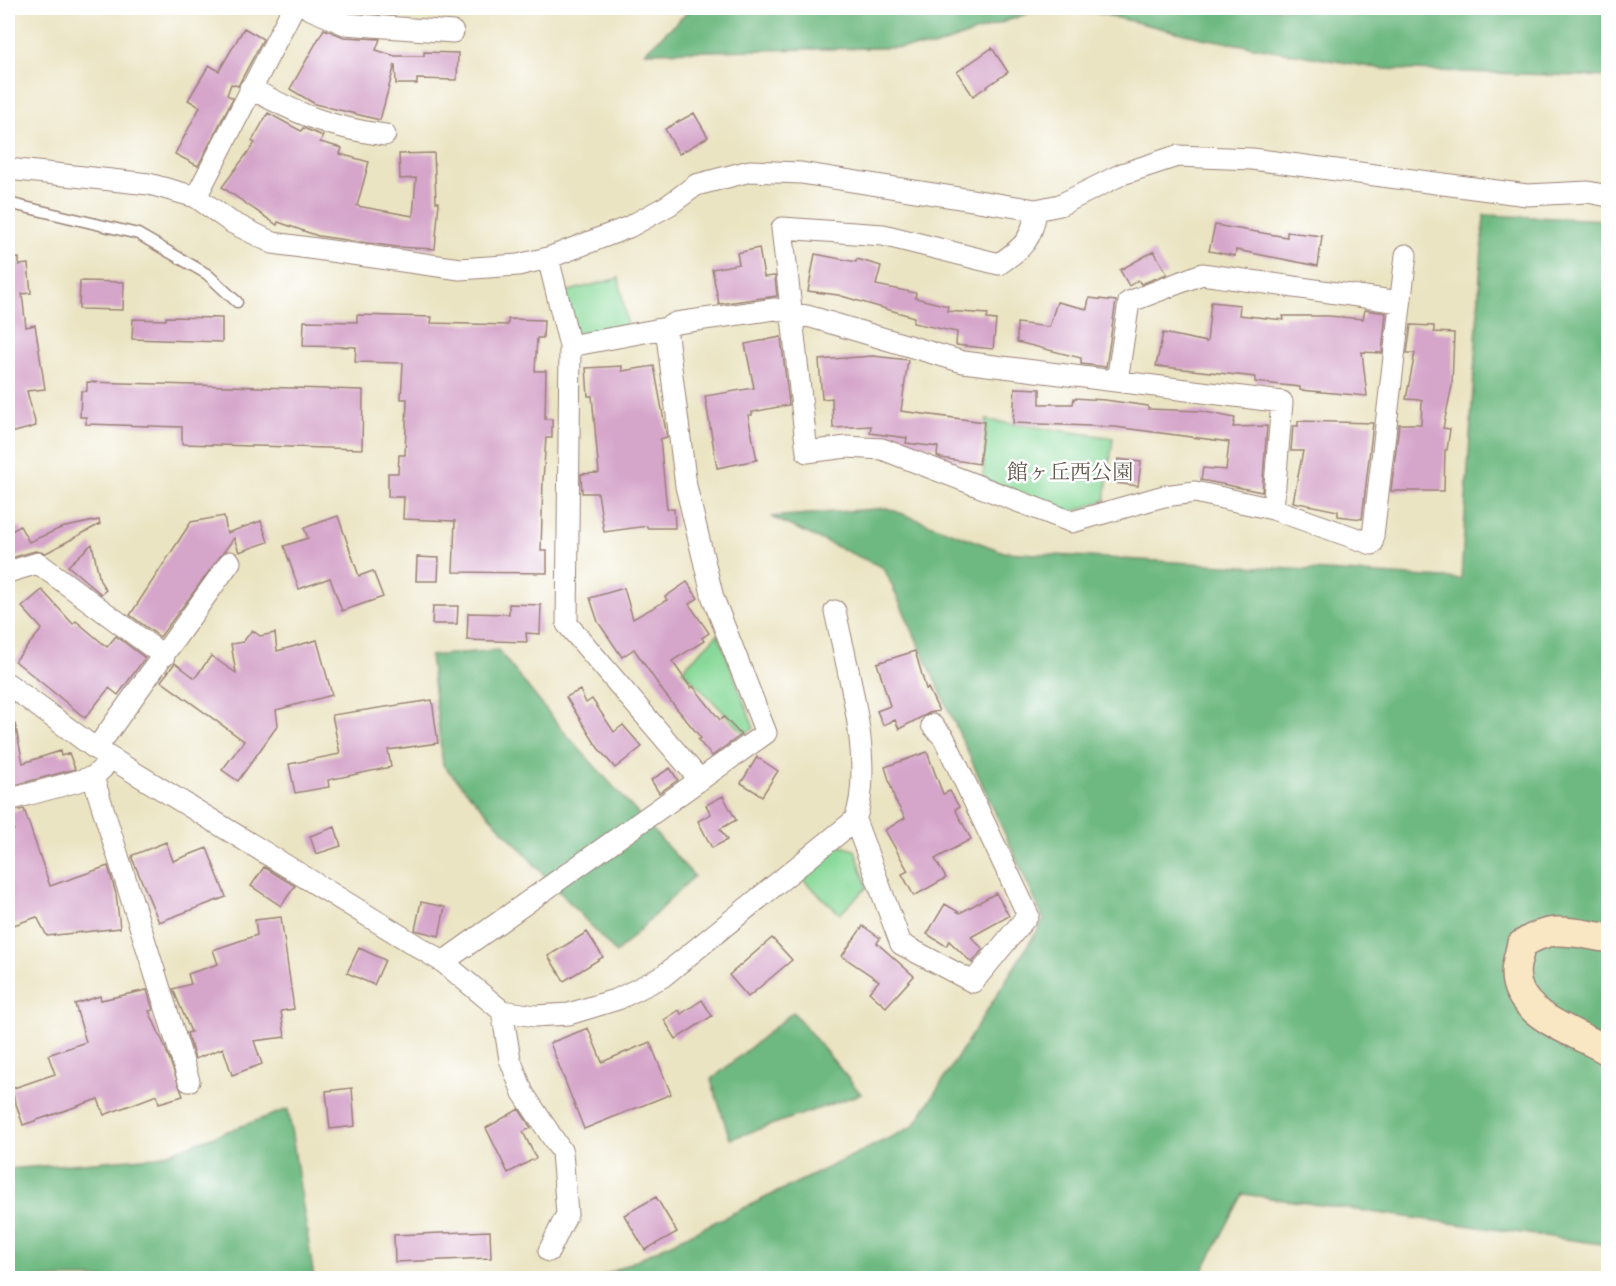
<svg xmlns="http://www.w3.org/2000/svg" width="1616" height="1286" font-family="Cardo,'Noto Serif JP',serif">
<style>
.green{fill:#88d999;stroke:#697c62;stroke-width:1.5}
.forest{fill:#6eb981;stroke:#5c6c56;stroke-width:1.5}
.building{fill:#d5a5ca}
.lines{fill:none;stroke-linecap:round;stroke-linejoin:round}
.lane-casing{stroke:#9a8277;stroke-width:13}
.street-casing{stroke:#9a8277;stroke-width:23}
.secondary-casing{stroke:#9a8277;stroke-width:31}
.lane{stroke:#fff;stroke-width:10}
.street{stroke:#fff;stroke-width:21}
.secondary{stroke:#f9e7c3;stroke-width:28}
.labels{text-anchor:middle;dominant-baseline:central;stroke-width:5;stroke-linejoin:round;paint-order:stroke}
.park-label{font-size:21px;fill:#5d574c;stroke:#fff}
</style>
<rect width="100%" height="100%" fill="#fff"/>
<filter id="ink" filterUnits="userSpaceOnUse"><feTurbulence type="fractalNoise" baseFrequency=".0167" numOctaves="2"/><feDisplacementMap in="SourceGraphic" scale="12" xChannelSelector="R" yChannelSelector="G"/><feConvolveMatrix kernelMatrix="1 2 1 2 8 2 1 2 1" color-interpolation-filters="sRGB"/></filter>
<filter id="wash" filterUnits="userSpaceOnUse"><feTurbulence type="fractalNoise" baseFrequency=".008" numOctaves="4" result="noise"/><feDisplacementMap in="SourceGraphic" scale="24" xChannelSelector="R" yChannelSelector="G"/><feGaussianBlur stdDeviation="1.35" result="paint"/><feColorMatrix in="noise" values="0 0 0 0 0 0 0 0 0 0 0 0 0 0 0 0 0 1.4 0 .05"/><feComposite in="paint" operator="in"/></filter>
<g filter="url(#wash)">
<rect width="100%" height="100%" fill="#ebe4c3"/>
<path class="green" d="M 619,278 L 627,325 L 575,334 L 565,292 Z
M 986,420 L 1113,438 L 1105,500 L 1070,513 L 983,480 Z
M 718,634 L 754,728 L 745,734 L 682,670 Z
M 838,845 L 855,850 L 867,887 L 840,914 L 801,878 Z"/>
<path class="forest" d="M 692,8 L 1043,8 L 933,47 L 645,52 Z
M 1077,8 L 1608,8 L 1608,77 L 1382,69 L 1202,38 Z
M 1484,215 L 1608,220 L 1608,1245 L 1243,1194 L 1199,1278 L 599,1278 L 914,1126 L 1044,920 L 884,568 L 771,517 L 887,508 L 1004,552 L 1461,579 Z
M 498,650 L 564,732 L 694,876 L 616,953 L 443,765 L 430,656 Z
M 793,1012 L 861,1094 L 730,1139 L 711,1080 Z
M 288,1109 L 314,1278 L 8,1278 L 8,1169 L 157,1157 Z"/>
<g id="blocks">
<path class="building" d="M 339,8 L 392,8 L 390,15 L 348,11 Z
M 244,28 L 263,39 L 238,86 L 231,84 L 227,95 L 233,98 L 198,166 L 175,154 L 200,107 L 188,100 L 209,65 L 219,71 Z
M 324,29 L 344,37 L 380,39 L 376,50 L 395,56 L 424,56 L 424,52 L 458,53 L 457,80 L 417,79 L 417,84 L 396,84 L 395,64 L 380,120 L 315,104 L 290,89 Z
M 992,48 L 1008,72 L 973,96 L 957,72 Z
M 268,113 L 301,131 L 303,128 L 323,136 L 320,142 L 342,148 L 340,154 L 369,162 L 357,206 L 413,216 L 416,178 L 400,179 L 399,154 L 434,153 L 436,202 L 439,202 L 435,249 L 396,247 L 318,236 L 278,222 L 277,225 L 222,187 L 255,143 L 252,141 Z
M 694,113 L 708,137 L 679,154 L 665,129 Z
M 1215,225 L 1287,237 L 1287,232 L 1322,236 L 1318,266 L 1236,250 L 1235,256 L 1209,251 Z
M 759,248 L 764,277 L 775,276 L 777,296 L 719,304 L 712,269 L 739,264 L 737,253 Z
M 1154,251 L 1167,274 L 1141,284 L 1138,280 L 1129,286 L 1120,270 Z
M 815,254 L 856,262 L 857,259 L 881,266 L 876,285 L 916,293 L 915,298 L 948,306 L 947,311 L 988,314 L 987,319 L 996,320 L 993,349 L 956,345 L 957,332 L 913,323 L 914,317 L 838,295 L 808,291 Z
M 19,258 L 19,265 L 28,264 L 31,293 L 22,294 L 26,327 L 35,325 L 45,389 L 27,391 L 36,426 L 8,434 L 8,259 Z
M 80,281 L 124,282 L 123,310 L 79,309 Z
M 1089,298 L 1116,301 L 1106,367 L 1081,364 L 1081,358 L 1017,342 L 1017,323 L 1049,327 L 1057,302 L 1087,309 Z
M 1211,302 L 1240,305 L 1239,315 L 1284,320 L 1283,316 L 1328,316 L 1363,319 L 1365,310 L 1386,313 L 1382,353 L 1362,352 L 1367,396 L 1300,390 L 1300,387 L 1255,382 L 1255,377 L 1156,366 L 1163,333 L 1207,342 Z
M 357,315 L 432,317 L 431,323 L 508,325 L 508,319 L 544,320 L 543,338 L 537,338 L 535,371 L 546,371 L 545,419 L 552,419 L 552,438 L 546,438 L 543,480 L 541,551 L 547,551 L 547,573 L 453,572 L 455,521 L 403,519 L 404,497 L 388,497 L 388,473 L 398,473 L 399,455 L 405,455 L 407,399 L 401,399 L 403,363 L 355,362 L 356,347 L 303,346 L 304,321 L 357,322 Z
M 166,317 L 222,318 L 222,342 L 132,339 L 133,319 L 166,320 Z
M 1411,325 L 1434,326 L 1434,332 L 1454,333 L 1452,386 L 1443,428 L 1450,429 L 1447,450 L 1445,450 L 1444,491 L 1391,491 L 1399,424 L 1421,424 L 1422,400 L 1406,399 L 1415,353 L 1407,353 Z
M 781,337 L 789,405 L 752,412 L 752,415 L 748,415 L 757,460 L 717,468 L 705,396 L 754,388 L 745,344 Z
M 873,356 L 908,360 L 901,411 L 984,422 L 979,464 L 941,458 L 937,456 L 938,447 L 906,443 L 907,438 L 870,433 L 871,426 L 833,428 L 832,398 L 822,399 L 819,360 Z
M 622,366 L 622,371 L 654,366 L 667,437 L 660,439 L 667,509 L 674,509 L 675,528 L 647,528 L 647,526 L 604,532 L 598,493 L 582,493 L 581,474 L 599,473 L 592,396 L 588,396 L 586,368 Z
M 87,382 L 363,390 L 362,449 L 182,444 L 182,427 L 86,424 L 86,417 L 80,417 L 81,391 L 87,391 Z
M 1015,388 L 1040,389 L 1040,404 L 1073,404 L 1074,398 L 1105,400 L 1148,406 L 1148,409 L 1200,411 L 1235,418 L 1233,427 L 1267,426 L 1262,492 L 1201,480 L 1203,468 L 1226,470 L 1229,442 L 1115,427 L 1013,423 Z
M 1298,421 L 1373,423 L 1362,519 L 1338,516 L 1338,511 L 1293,502 L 1303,451 L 1291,451 L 1293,426 L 1298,426 Z
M 1118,459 L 1141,462 L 1138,486 L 1115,483 Z
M 224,516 L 227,533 L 261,521 L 268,542 L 239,552 L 234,538 L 160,637 L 130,615 L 191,522 Z
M 338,516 L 359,576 L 373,571 L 383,597 L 342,611 L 330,578 L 299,589 L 284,546 L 308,538 L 304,528 Z
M 99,520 L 100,524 L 46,553 L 35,551 L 8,559 L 8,533 L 20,526 L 29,542 L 61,528 Z
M 92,544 L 100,581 L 106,590 L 101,594 L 68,566 Z
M 417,557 L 439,558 L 438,581 L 416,581 Z
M 687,582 L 698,598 L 689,604 L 709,633 L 702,638 L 704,641 L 672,661 L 691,688 L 693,686 L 720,720 L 724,717 L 741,735 L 712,756 L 698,740 L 701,738 L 664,693 L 634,649 L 622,657 L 598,622 L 590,598 L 624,588 L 633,619 L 667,600 L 665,597 Z
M 42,590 L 73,624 L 76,621 L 107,647 L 116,636 L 145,658 L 118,695 L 109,688 L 85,718 L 15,661 L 42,629 L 22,607 Z
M 509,604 L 541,605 L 540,634 L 526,633 L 527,642 L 467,640 L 468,613 L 509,614 Z
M 433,606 L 458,606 L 457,624 L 432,624 Z
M 252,630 L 260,636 L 275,633 L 277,651 L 317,640 L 332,695 L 276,710 L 278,725 L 238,781 L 222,770 L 244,741 L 161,681 L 175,663 L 195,678 L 211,656 L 236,673 L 231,644 L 243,642 Z
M 915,651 L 926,689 L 928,688 L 939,711 L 929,713 L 899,729 L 895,720 L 883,725 L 877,711 L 890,706 L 877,663 Z
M 580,690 L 586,703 L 592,699 L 614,732 L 623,725 L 642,747 L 615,768 L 598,748 L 566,697 Z
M 432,700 L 438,743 L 388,750 L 391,767 L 328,780 L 329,787 L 295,793 L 289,764 L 340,754 L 332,715 Z
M 15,724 L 23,763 L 60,751 L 61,756 L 69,753 L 75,769 L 8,787 L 8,725 Z
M 927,752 L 943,794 L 950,791 L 959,807 L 955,809 L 971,839 L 935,859 L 946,878 L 914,896 L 902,874 L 908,871 L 885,830 L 905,818 L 895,800 L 885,767 Z
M 757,757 L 778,771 L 762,796 L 741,783 Z
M 670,768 L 678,780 L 659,793 L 651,780 Z
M 723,796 L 736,820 L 720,829 L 727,840 L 712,848 L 698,821 L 711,814 L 706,805 Z
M 24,809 L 50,886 L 108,866 L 116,894 L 120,928 L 47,936 L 37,917 L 8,927 L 8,832 L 14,830 L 8,812 Z
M 335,827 L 341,846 L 316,854 L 310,836 Z
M 166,842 L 173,861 L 207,848 L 226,897 L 159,922 L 132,858 L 133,855 Z
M 264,867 L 295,886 L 281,906 L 251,886 Z
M 996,893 L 1009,916 L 971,937 L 983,949 L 972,963 L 949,941 L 946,946 L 927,934 L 945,904 L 960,913 Z
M 421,902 L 445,907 L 439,936 L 415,930 Z
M 281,917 L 294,1009 L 281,1011 L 285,1037 L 254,1041 L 262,1064 L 232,1075 L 223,1048 L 195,1059 L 187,1033 L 191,1032 L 173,989 L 191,984 L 188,974 L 218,964 L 213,950 L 257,935 L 255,920 Z
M 863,926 L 880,938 L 877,943 L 914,976 L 886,1007 L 869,992 L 879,981 L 842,956 Z
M 587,932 L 603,957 L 564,981 L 548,956 Z
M 772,938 L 792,960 L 748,997 L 729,975 Z
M 359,948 L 385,960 L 374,985 L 347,973 Z
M 147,990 L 153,1010 L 149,1011 L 163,1042 L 183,1096 L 159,1103 L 157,1095 L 104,1115 L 98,1099 L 23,1125 L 11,1089 L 55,1074 L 48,1055 L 86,1042 L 75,1004 L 100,996 L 101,1000 Z
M 702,1000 L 712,1016 L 676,1039 L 664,1020 L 679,1010 L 681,1014 Z
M 588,1028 L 602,1062 L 650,1042 L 671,1094 L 584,1129 L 550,1043 Z
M 352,1088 L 355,1126 L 330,1129 L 326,1091 Z
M 519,1109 L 531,1128 L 523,1132 L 536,1158 L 508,1173 L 486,1128 Z
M 656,1197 L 677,1232 L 645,1250 L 624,1215 Z
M 490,1231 L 491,1258 L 395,1262 L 394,1235 Z"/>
</g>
</g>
<g filter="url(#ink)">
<use href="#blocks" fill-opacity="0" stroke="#9a8277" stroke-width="1.5"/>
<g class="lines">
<g class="lane-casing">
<path id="lane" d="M 8,203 L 138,234 L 207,274 L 237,302"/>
</g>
<g class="street-casing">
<path id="street" d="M 308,8 L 345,24 L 453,32
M 250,88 C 297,114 331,128 385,135
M 8,169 L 149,184 L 196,197 L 231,222 L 273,243 L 460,269 L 518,265 L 548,258 L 629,227 L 669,205 L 696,185 L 750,171 L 801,173 L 1036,210 L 1060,205 L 1122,174 L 1177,156 L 1252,159 L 1527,195 L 1588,192 L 1608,196
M 196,197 L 293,8
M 1036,210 C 1032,241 1023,247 999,264 L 883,235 L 782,228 L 807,452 L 847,447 L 882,449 L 1072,522 L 1164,496 L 1195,492 L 1273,509 L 1372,544 L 1406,255
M 548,258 L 570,346 L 567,624 L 700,780
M 570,346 L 666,328 L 676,323 L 775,309 L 811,317 L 963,362 L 1282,402 L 1273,509
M 1117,381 L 1129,302 L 1202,274 L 1400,302
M 8,572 L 38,563 L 164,656
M 8,684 L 96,749 L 443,962 L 502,1011 L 535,1016 L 569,1014 L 618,999 L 662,977 L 855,820 C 875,765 847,668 835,611
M 96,749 L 230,562
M 93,777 L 189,1081
M 8,800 L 93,777 L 103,768
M 855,820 L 901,944 L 973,982 L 1028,915 L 944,738 L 932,725
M 443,962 L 766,733 L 713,598 L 686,486 L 666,328
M 502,1011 L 510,1059 L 523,1093 L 562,1152 L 567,1214 L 549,1251"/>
</g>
<g class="secondary-casing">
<path id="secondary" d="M 1608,938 C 1573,933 1553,923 1521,945 C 1520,952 1517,960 1516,968 C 1510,1015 1578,1032 1608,1051"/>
</g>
<use href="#lane" class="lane"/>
<use href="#street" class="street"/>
<use href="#secondary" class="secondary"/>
</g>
</g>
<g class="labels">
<g class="park-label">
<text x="1070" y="472">館ヶ丘西公園</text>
</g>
</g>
<rect width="1616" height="1286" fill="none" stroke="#fff" stroke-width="30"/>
</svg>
